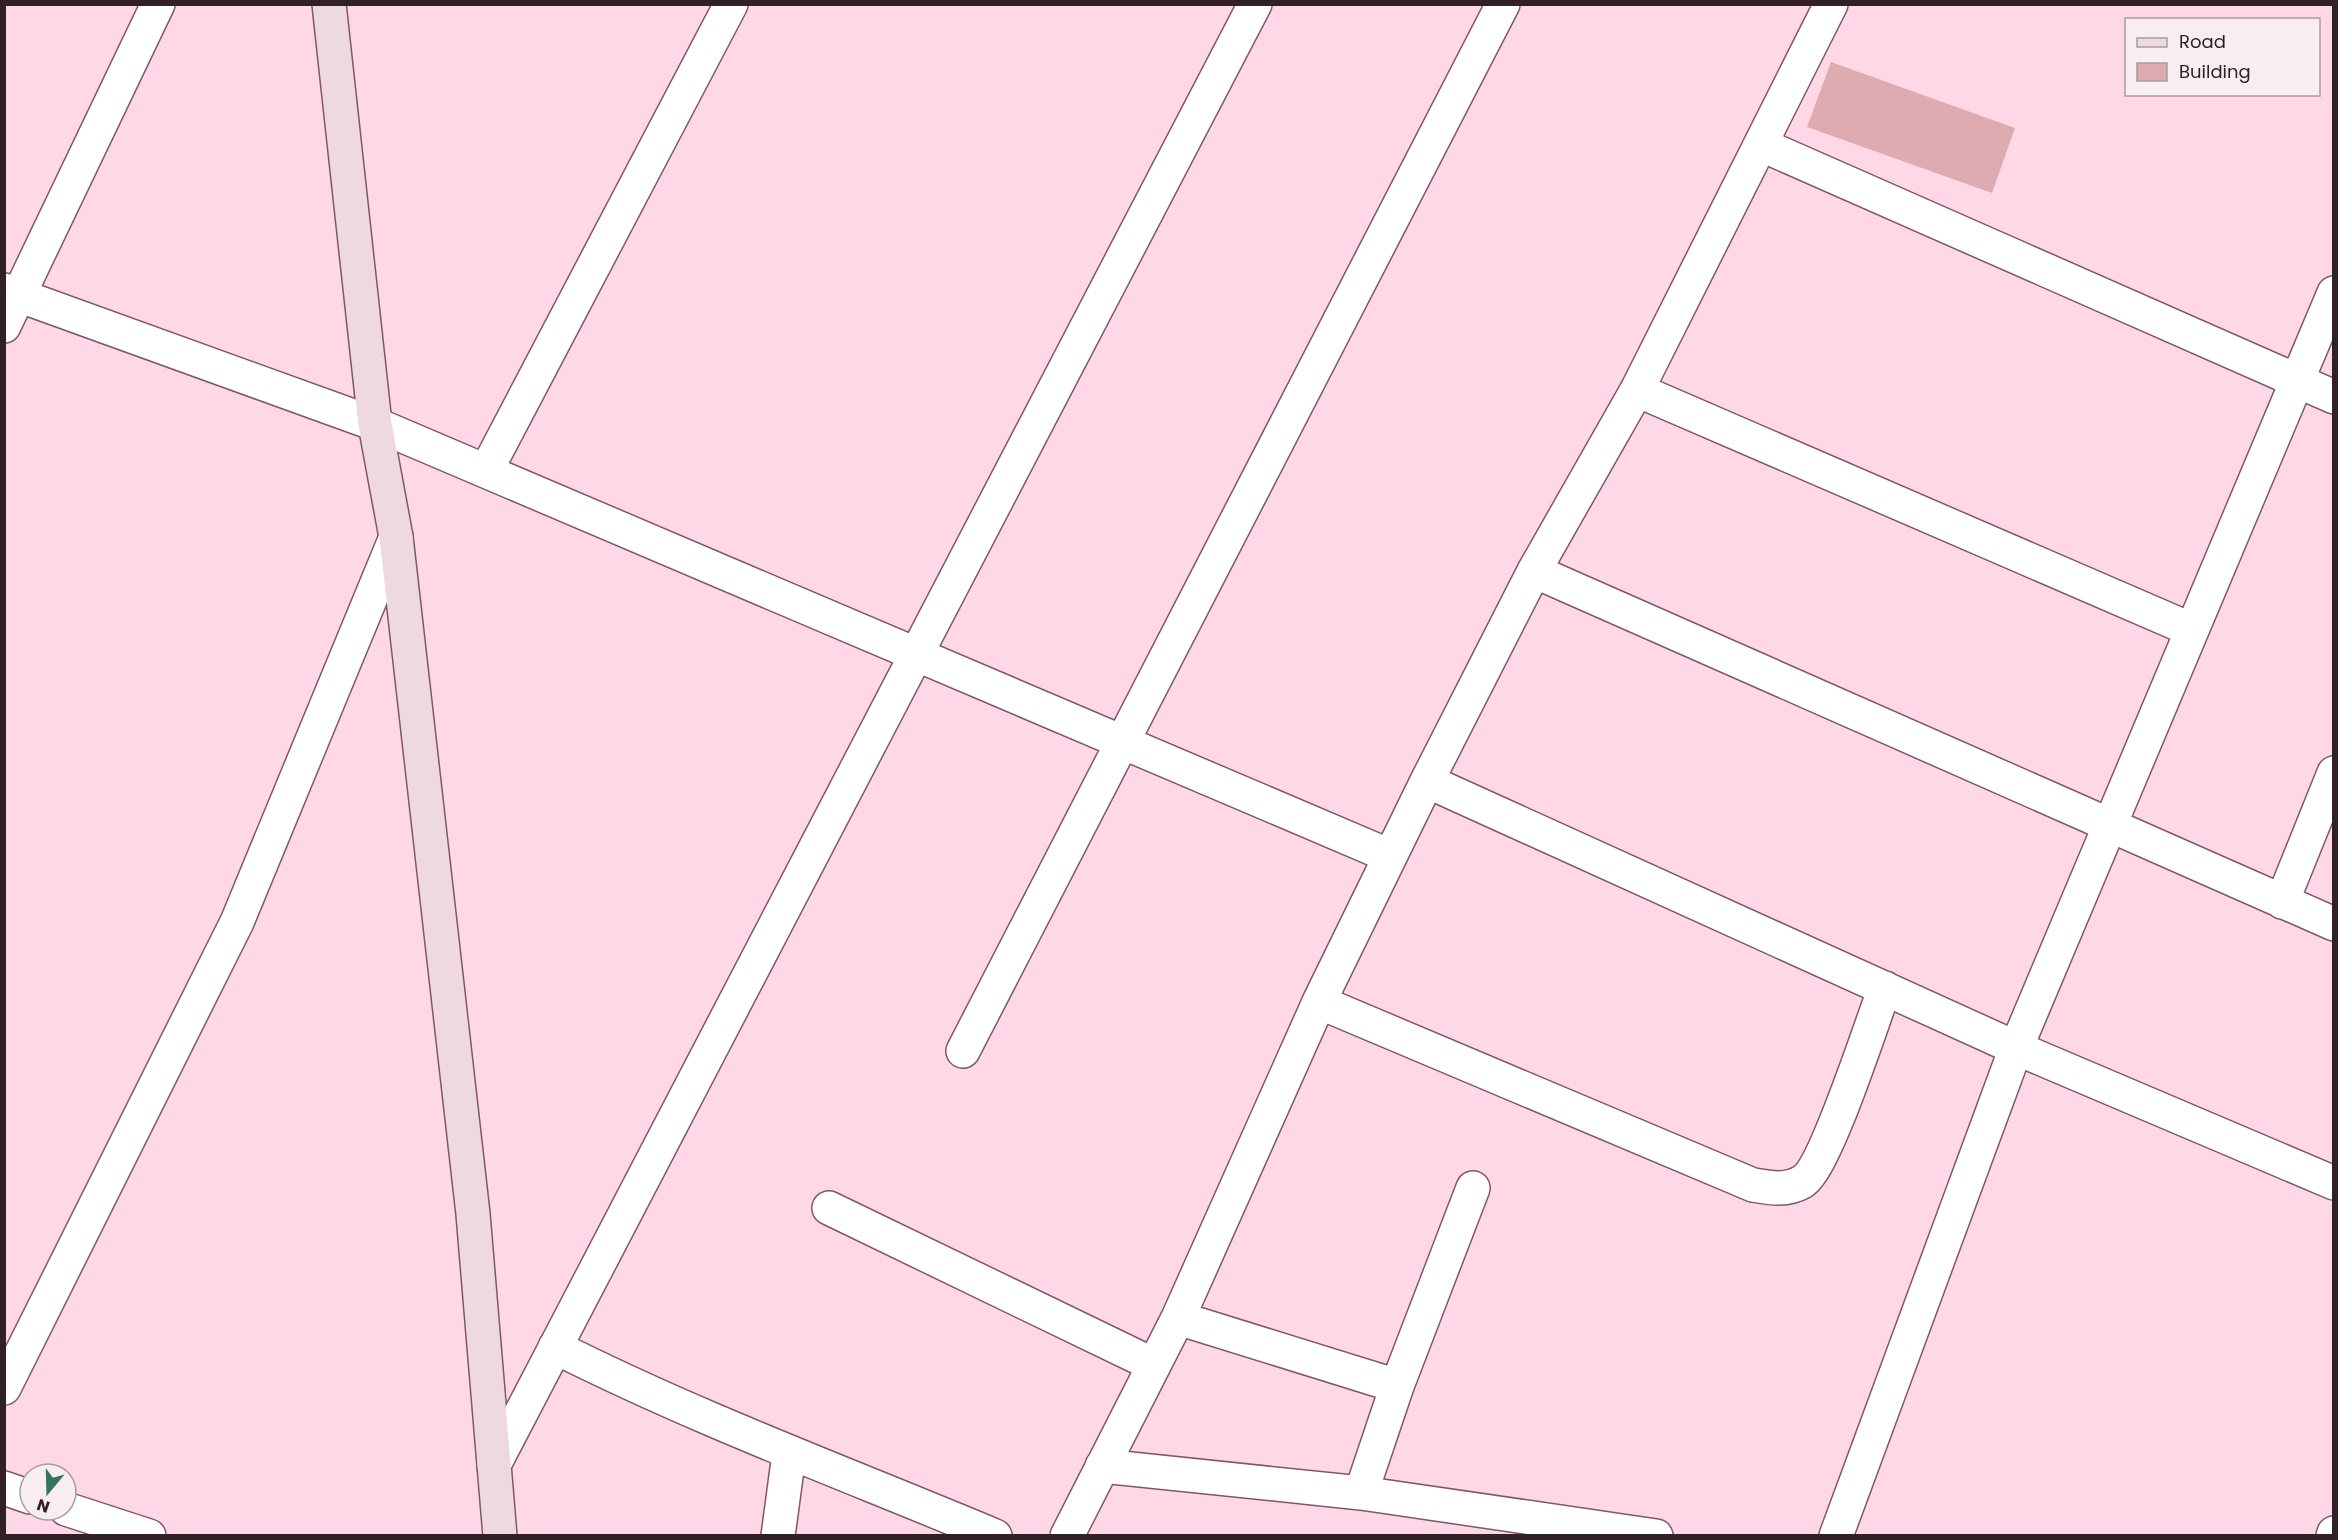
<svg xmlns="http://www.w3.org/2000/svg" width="2338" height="1540" font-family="Poppins,sans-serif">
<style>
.building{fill:#ddabb0}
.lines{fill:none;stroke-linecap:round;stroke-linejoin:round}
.minor-casing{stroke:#805769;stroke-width:36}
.secondary-casing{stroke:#805769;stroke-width:36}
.minor{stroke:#fff;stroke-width:33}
.secondary{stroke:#eed9e2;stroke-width:33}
</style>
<rect width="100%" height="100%" fill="#ffd8e8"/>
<path class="building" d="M 1831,62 L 2015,128 L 1992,193 L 1807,127 Z"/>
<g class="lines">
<g class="minor-casing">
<path id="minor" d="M 1762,145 L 2334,397
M 4,290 L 375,424 L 1390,856
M 4,326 L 158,4
M 1637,390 L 2192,630
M 486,471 L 731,4
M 1534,571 L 2334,924
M 1427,781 L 2016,1048 L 2334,1183
M 2282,902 L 2334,773
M 1319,1002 L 1753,1185 C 1771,1188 1786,1191 1802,1182 C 1826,1168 1872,1021 1885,988
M 963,1051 L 1503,4
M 829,1208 L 1154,1365
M 1178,1318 L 1397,1386
M 555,1347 C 698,1419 847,1474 995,1536
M 4,1388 L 237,922 L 396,537
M 494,1465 L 1255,4
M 1102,1466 L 1361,1493 L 1656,1536
M 4,1488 L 30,1497
M 1361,1493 L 1397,1386 L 1473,1188
M 66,1509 L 149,1536
M 778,1536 L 789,1454
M 1067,1536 L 1178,1318 L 1319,1002 L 1427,781 L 1534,571 L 1637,390 L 1831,4
M 1836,1536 L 2016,1048 L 2334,293
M 2333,1536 L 2334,1533"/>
</g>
<g class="secondary-casing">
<path id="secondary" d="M 329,4 L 375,424 L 396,537 L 473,1214 L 500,1536"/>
</g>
<use href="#minor" class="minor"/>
<use href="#secondary" class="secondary"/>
</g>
<rect width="2338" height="1540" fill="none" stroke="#312027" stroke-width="12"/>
<rect x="2125" y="18" width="195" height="78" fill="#f8eef2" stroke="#a89ca1" stroke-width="1.5"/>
<rect x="2137" y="38" width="30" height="9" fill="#eed9e2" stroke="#a89ca1" stroke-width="1.5"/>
<text x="2179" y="48" font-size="18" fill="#312027">Road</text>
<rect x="2137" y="63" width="30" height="18" fill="#ddabb0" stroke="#a89ca1" stroke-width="1.5"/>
<text x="2179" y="78" font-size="18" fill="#312027">Building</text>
<g transform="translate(48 1492) rotate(199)"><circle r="28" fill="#f8eef2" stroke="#a89ca1" stroke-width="1.5"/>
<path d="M0-4.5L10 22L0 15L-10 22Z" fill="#347360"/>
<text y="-9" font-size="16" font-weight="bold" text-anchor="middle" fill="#312027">N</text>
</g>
</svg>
